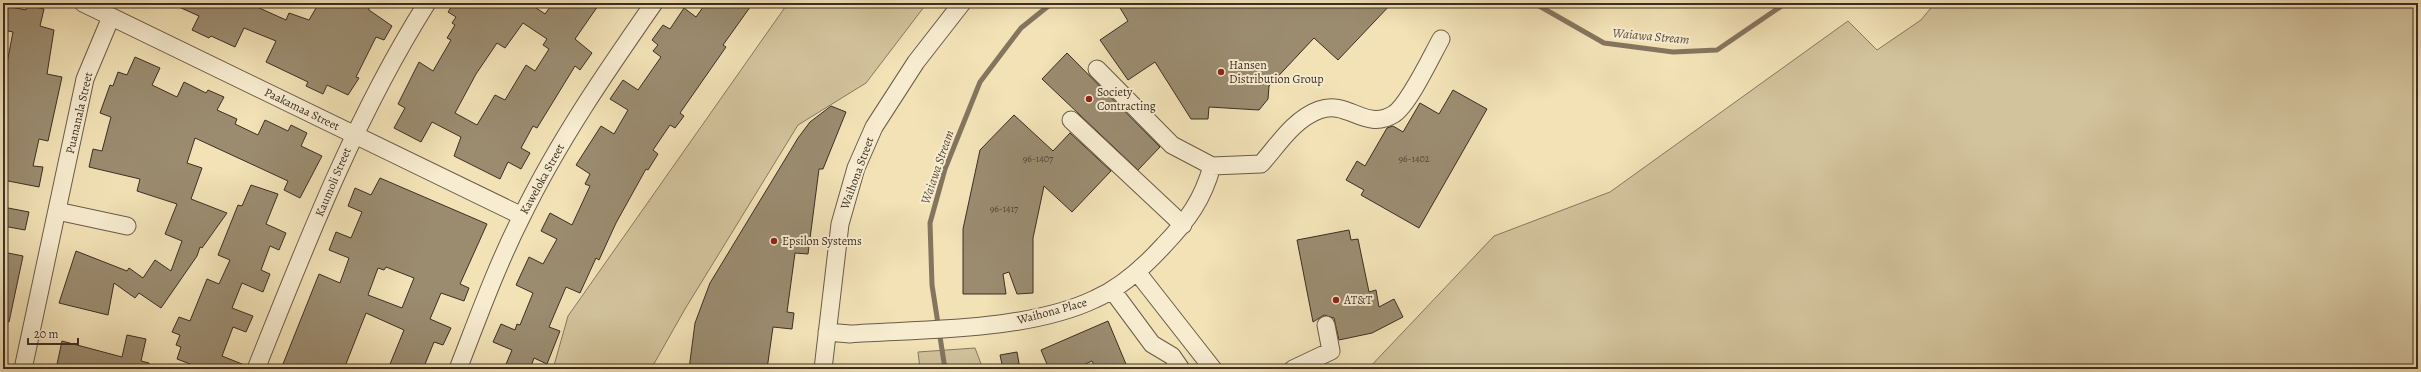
<svg xmlns="http://www.w3.org/2000/svg" width="2421" height="372" font-family="Alegreya,serif">
<style>
.green{fill:#d3c39d;stroke:#887861}
.lines{fill:none;stroke-linecap:round;stroke-linejoin:round}
.stream{stroke:#84755f;stroke-width:5}
.building{fill:#9b8c70;stroke:#3c2e25;fill-rule:evenodd}
.minor-casing{stroke:#6a5b49;stroke-width:19}
.minor{stroke:#f7ecd0;stroke-width:17}
.poi-dot{fill:#8f2418;stroke:#f7ecd0;stroke-width:1.5}
.labels{text-anchor:middle;dominant-baseline:central;stroke-width:4;stroke-linejoin:round;paint-order:stroke}
.number-label{font-size:10px;fill:#544638}
.poi-label{font-size:12px;fill:#3c2e25;stroke:#f7ecd0;text-anchor:start}
.street-label{font-size:12px;fill:#3c2e25;stroke:#f7ecd0}
.water-label{font-size:13px;font-style:italic;fill:#5a4c3d;stroke:#f7ecd0}
</style>
<rect width="100%" height="100%" fill="#f2e2b6"/>
<filter id="stains"><feTurbulence type="fractalNoise" baseFrequency=".005" numOctaves="4"/><feColorMatrix values="0 0 0 0 .2 0 0 0 0 .09 0 0 0 0 .02 0 0 0 .5 -.17"/></filter>
<radialGradient id="worn" r=".72"><stop offset=".6" stop-color="#630" stop-opacity="0"/><stop offset="1" stop-color="#630" stop-opacity=".3"/></radialGradient>
<path class="green" d="M 788,3 L 927,3 L 866,83 L 798,125 L 685,309 L 651,369 L 553,369 L 568,316 Z
M 1935,3 L 2418,3 L 2418,369 L 1368,369 L 1494,236 L 1610,192 L 1848,21 L 1877,50 L 1921,20 Z
M 975,348 L 983,369 L 920,369 L 918,352 Z"/>
<g class="lines">
<path class="stream" d="M 1534,3 L 1604,43 L 1673,52 L 1717,50 L 1786,3
M 945,369 L 932,285 L 930,223 L 945,169 L 980,82 L 1021,28 L 1052,3"/>
</g>
<path class="building" d="M 170,3 L 259,3 L 257,7 L 286,20 L 289,13 L 309,20 L 319,3 L 368,3 L 369,10 L 392,26 L 384,40 L 376,37 L 356,77 L 359,78 L 348,95 L 327,85 L 323,94 L 306,86 L 308,82 L 266,62 L 276,41 L 244,28 L 235,47 L 211,36 L 209,38 L 192,30 L 199,16 Z
M 454,3 L 529,3 L 545,14 L 553,3 L 600,3 L 575,39 L 592,53 L 580,70 L 575,66 L 537,128 L 533,126 L 521,148 L 530,153 L 521,169 L 508,162 L 500,179 L 454,156 L 461,137 L 432,122 L 421,142 L 394,128 L 405,108 L 398,104 L 419,62 L 433,71 L 451,40 L 447,38 L 455,25 L 452,23 L 456,17 L 448,12 ZM 523,23 L 547,39 L 543,45 L 549,49 L 535,71 L 526,65 L 505,100 L 495,95 L 477,125 L 455,113 L 476,74 L 497,43 L 505,48 Z
M 706,3 L 753,3 L 723,45 L 726,47 L 680,113 L 684,116 L 675,128 L 670,125 L 653,150 L 658,154 L 648,170 L 646,169 L 616,223 L 599,260 L 596,258 L 580,293 L 566,287 L 549,327 L 560,331 L 547,364 L 534,358 L 530,369 L 504,369 L 512,350 L 493,342 L 501,324 L 515,330 L 517,324 L 520,325 L 533,293 L 516,285 L 529,257 L 543,264 L 557,239 L 541,231 L 550,213 L 572,225 L 590,186 L 585,184 L 590,174 L 576,165 L 601,126 L 614,134 L 628,110 L 610,99 L 623,80 L 638,90 L 661,57 L 653,51 L 658,45 L 652,40 L 663,25 L 670,29 L 684,8 L 696,17 Z
M 1117,3 L 1392,3 L 1338,60 L 1314,38 L 1269,86 L 1268,99 L 1259,110 L 1209,107 L 1208,119 L 1191,119 L 1155,62 L 1128,80 L 1100,40 L 1128,21 Z
M 27,5 L 44,9 L 40,26 L 54,30 L 47,74 L 62,77 L 48,141 L 39,139 L 33,166 L 43,167 L 39,187 L 3,180 L 3,84 L 13,32 L 3,30 L 3,21 L 6,6 L 26,10 Z
M 1067,53 L 1160,147 L 1138,170 L 1042,79 Z
M 135,57 L 160,68 L 152,85 L 177,97 L 184,82 L 206,93 L 208,90 L 224,97 L 217,110 L 237,119 L 235,124 L 258,135 L 265,120 L 288,131 L 291,125 L 307,133 L 301,146 L 322,156 L 300,198 L 284,190 L 288,181 L 195,138 L 187,163 L 202,168 L 191,199 L 227,213 L 202,248 L 200,247 L 197,256 L 161,308 L 139,293 L 135,298 L 114,283 L 108,315 L 59,303 L 76,251 L 127,271 L 129,268 L 143,278 L 155,260 L 171,271 L 182,241 L 165,234 L 177,204 L 137,191 L 140,179 L 89,167 L 93,149 L 102,151 L 111,117 L 100,113 L 110,85 L 113,86 L 118,72 L 127,75 Z
M 1453,90 L 1487,109 L 1419,228 L 1361,195 L 1364,190 L 1346,180 L 1357,161 L 1365,166 L 1387,128 L 1393,126 L 1403,132 L 1420,103 L 1439,114 Z
M 831,106 L 846,112 L 823,169 L 819,169 L 808,254 L 795,253 L 787,312 L 794,313 L 792,329 L 773,327 L 767,369 L 689,369 L 695,323 L 710,283 L 798,138 L 810,122 Z
M 1014,115 L 1053,151 L 1070,133 L 1111,171 L 1072,212 L 1044,186 L 1033,238 L 1033,293 L 1017,294 L 1009,272 L 1003,274 L 1006,294 L 963,294 L 963,229 L 980,150 Z
M 380,178 L 487,224 L 460,284 L 469,288 L 464,301 L 441,293 L 430,319 L 451,328 L 443,345 L 434,342 L 423,369 L 388,369 L 404,330 L 366,313 L 344,369 L 281,369 L 319,274 L 340,283 L 349,258 L 329,250 L 336,232 L 351,238 L 362,212 L 348,206 L 355,188 L 371,195 ZM 386,267 L 414,278 L 402,308 L 368,295 L 378,268 L 384,270 Z
M 251,185 L 278,194 L 266,224 L 286,233 L 279,250 L 270,246 L 261,270 L 270,274 L 263,292 L 242,283 L 232,308 L 253,316 L 246,332 L 233,327 L 222,356 L 247,366 L 246,369 L 203,369 L 177,359 L 181,347 L 176,345 L 180,335 L 172,332 L 179,317 L 190,321 L 207,279 L 219,284 L 230,260 L 218,255 L 238,205 L 242,206 Z
M 3,207 L 29,212 L 25,230 L 3,226 Z
M 1349,230 L 1351,240 L 1358,239 L 1369,292 L 1376,290 L 1379,307 L 1394,299 L 1403,317 L 1372,333 L 1339,340 L 1334,318 L 1324,315 L 1313,322 L 1297,240 Z
M 3,252 L 23,256 L 9,322 L 3,321 Z
M 1108,321 L 1128,369 L 1096,369 L 1092,361 L 1074,369 L 1049,369 L 1041,350 Z
M 127,335 L 146,339 L 141,361 L 149,363 L 149,369 L 56,369 L 62,341 L 122,357 Z
M 1017,352 L 1020,369 L 1003,369 L 1000,355 Z"/>
<g class="lines">
<g class="minor-casing">
<path id="minor" d="M 83,3 L 522,216
M 1097,69 L 1172,145 L 1212,166 L 1261,164 C 1278,145 1294,119 1319,110 C 1348,99 1365,132 1394,114 C 1409,104 1431,57 1441,39
M 1071,120 L 1183,225
M 57,211 L 127,226
M 1137,272 L 1213,369
M 1112,290 L 1152,344 L 1172,356 L 1181,369
M 827,332 L 850,334 C 924,329 1028,331 1095,299 C 1122,287 1144,267 1164,245 C 1188,220 1203,199 1212,166
M 23,369 L 85,79 L 111,17
M 256,369 C 306,244 355,117 427,3
M 458,369 C 478,318 497,265 522,216 C 559,140 606,72 654,3
M 823,369 L 840,224 L 856,168 L 874,127 L 916,62 L 962,3
M 1293,369 L 1331,351 L 1326,325"/>
</g>
<use href="#minor" class="minor"/>
</g>
<g class="poi-dot">
<circle cx="1221" cy="72" r="4"/>
<circle cx="1089" cy="99" r="4"/>
<circle cx="774" cy="241" r="4"/>
<circle cx="1336" cy="300" r="4"/>
</g>
<g class="labels">
<g class="number-label">
<text x="1038" y="158">96-1407</text>
<text x="1414" y="158">96-1402</text>
<text x="1004" y="208">96-1417</text>
</g>
<g class="poi-label">
<text x="1229" y="65">Hansen<tspan x="1229" dy="14">Distribution Group</tspan></text>
<text x="1097" y="92">Society<tspan x="1097" dy="14">Contracting</tspan></text>
<text x="782" y="241">Epsilon Systems</text>
<text x="1344" y="300">AT&amp;T</text>
</g>
<g class="street-label">
<text transform="translate(302 109) rotate(26)">Paakamaa Street</text>
<text transform="translate(79 113) rotate(-77)">Puananala Street</text>
<text transform="translate(857 173) rotate(-70)">Waihona Street</text>
<text transform="translate(542 179) rotate(-61)">Kaweloka Street</text>
<text transform="translate(333 182) rotate(-67)">Kaumoli Street</text>
<text transform="translate(1052 311) rotate(-15)">Waihona Place</text>
</g>
<g class="water-label">
<text transform="translate(1651 36) rotate(5)">Waiawa Stream</text>
<text transform="translate(937 167) rotate(-71)">Waiawa Stream</text>
</g>
</g>
<rect width="2421" height="372" fill="none" stroke="#f2e2b6" stroke-width="16"/>
<rect x="4" y="4" width="2413" height="364" fill="none" stroke="#3c2e25" stroke-width="2"/>
<rect x="8" y="8" width="2405" height="356" fill="none" stroke="#3c2e25"/>
<path d="M28 338v6h50v-6" fill="none" stroke="#3c2e25" stroke-width="2"/>
<text x="34" y="338" font-size="12" fill="#3c2e25" stroke="#f7ecd0" stroke-width="3" paint-order="stroke">20 m</text>
<rect width="100%" height="100%" filter="url(#stains)"/>
<rect width="100%" height="100%" fill="url(#worn)"/>
</svg>
